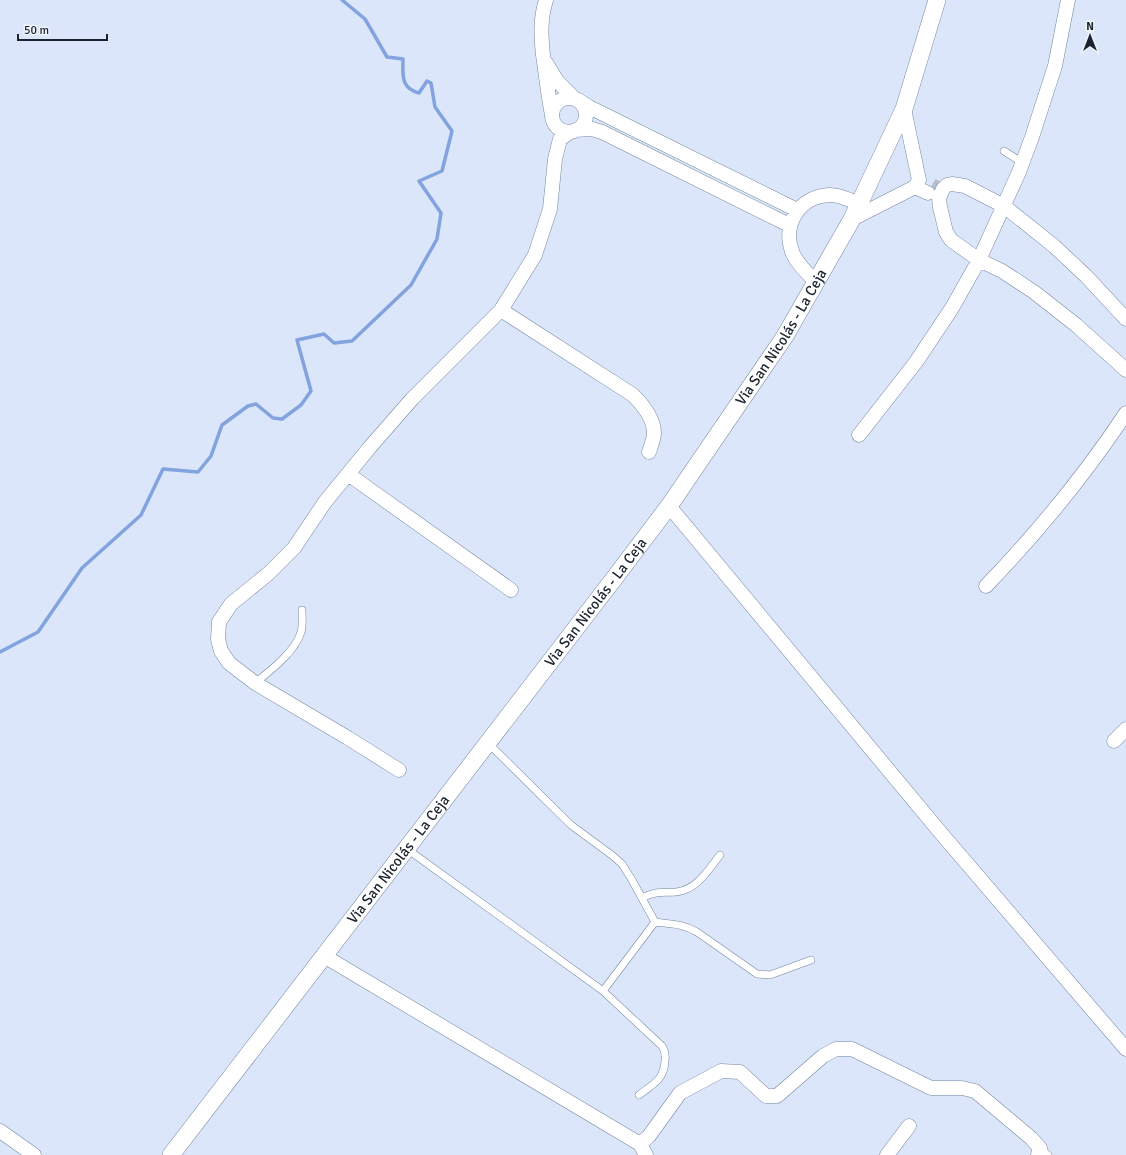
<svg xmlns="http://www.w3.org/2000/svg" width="1126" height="1155" font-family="Signika,sans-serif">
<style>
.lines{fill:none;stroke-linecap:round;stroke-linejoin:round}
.stream{stroke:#82a3de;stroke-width:3.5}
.minor-tunnel{stroke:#b5bfd1;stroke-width:14;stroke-dasharray:14 7;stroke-linecap:butt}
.service-casing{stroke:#7485a2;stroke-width:8}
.minor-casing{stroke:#7485a2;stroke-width:15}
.tertiary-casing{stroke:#7485a2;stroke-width:18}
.service{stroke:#fff;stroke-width:7}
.minor{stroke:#fff;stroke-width:14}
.tertiary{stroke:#fff;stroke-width:17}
.labels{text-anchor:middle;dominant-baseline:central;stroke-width:3;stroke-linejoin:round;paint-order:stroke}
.street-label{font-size:15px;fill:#1c232f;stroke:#eff3fa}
</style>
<rect width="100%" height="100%" fill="#dbe6fa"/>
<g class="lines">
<path class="stream" d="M 0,652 L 38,632 L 82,568 L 141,515 L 163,469 L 198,472 L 211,456 L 222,425 L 248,406 L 256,404 L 273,418 L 282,419 L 301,405 L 311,391 L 297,340 L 324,334 L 334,343 L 352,341 L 411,285 L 437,239 L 441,213 L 419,181 L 442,171 L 452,131 L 435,107 L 431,83 L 427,81 L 419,93 C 400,88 403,74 403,59 L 387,57 L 365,19 L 342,0"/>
<path class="minor-tunnel" d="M 932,185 L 937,188"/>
<g class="service-casing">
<path id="service" d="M 1004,151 L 1023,163
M 255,683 C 270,671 296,651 301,632 C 303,625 302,617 302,610
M 488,743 L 571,825 L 613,856 L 622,864 L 632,880 L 655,922 C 671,924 683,924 697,932 L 757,974 L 770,975 L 811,960
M 407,849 L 603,991 L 662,1046 C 665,1051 666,1055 665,1061 C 664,1080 653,1084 639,1095
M 642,898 C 655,891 662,893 676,892 C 697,890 708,870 720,855
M 603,991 L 655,922
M 1040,1148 L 1048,1155"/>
</g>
<g class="minor-casing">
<path id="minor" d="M 546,0 C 540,19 541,36 543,55 C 546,75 548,95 552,115
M 546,63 L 557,81 L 574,98
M552 115a17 17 0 1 1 34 0a17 17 0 1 1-34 0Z
M 578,100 L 589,107 L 797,210
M 575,130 L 592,129 L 602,132 L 789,225
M 915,187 L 928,193
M 852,219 L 915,187 L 919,180 L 904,109
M 816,282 C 808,274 798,265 793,254 C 781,225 799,196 830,195 C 841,195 851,201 860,204
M 501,310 L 633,395 C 642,404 654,418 654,433 C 654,439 651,446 649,452
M 1126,319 L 1086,276 L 1054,246 L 1004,206 L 965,186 L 952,184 L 947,185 L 943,189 L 939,198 L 940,207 L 946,232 L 951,240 L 979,260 L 1002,271 L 1034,292 L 1076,325 L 1126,370
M 859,435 L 916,362 L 952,308 L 979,260 L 1019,172 L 1032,137 L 1055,66 L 1068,0
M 348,474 L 511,590
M 669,506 L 940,832 L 1126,1049
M 986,586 C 1037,533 1085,475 1126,413
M 1114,741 L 1126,729
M 399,770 L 348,738 L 255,683 L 229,663 L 221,651 L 218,639 L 219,622 L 231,604 L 269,573 L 294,548 L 325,502 L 370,447 L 412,399 L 501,310 L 535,255 L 550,209 L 555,159 L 560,139 L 570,132
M 324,956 L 640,1144 L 646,1155
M 0,1131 L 34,1155
M 640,1144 L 649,1136 L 680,1093 L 721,1071 L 740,1072 L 766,1096 L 777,1096 L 823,1056 L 836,1049 L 852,1049 L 931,1088 L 962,1088 L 975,1091 L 1031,1138 L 1040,1148 L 1038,1155
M 887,1155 L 909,1126"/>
</g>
<g class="tertiary-casing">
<g id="tertiary">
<path id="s1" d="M 171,1155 L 616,576 L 669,506 L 785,336 L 852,219 L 904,109 L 937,0"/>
</g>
</g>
<use href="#service" class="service"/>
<use href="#minor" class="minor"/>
<use href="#tertiary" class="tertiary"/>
</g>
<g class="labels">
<g class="street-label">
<text stroke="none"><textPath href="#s1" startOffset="1021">Via San Nicolás - La Ceja</textPath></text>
<text stroke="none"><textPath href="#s1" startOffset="697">Via San Nicolás - La Ceja</textPath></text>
<text stroke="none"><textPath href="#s1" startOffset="373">Via San Nicolás - La Ceja</textPath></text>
</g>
</g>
<g transform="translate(1090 36)" stroke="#eff3fa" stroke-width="3" paint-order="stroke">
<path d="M0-3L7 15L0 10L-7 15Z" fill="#1c232f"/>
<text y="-6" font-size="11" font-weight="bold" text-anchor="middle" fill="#1c232f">N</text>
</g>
<path d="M18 34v6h89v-6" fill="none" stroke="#1c232f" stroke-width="2"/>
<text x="24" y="34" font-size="12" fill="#1c232f" stroke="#eff3fa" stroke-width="3" paint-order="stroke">50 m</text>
</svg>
